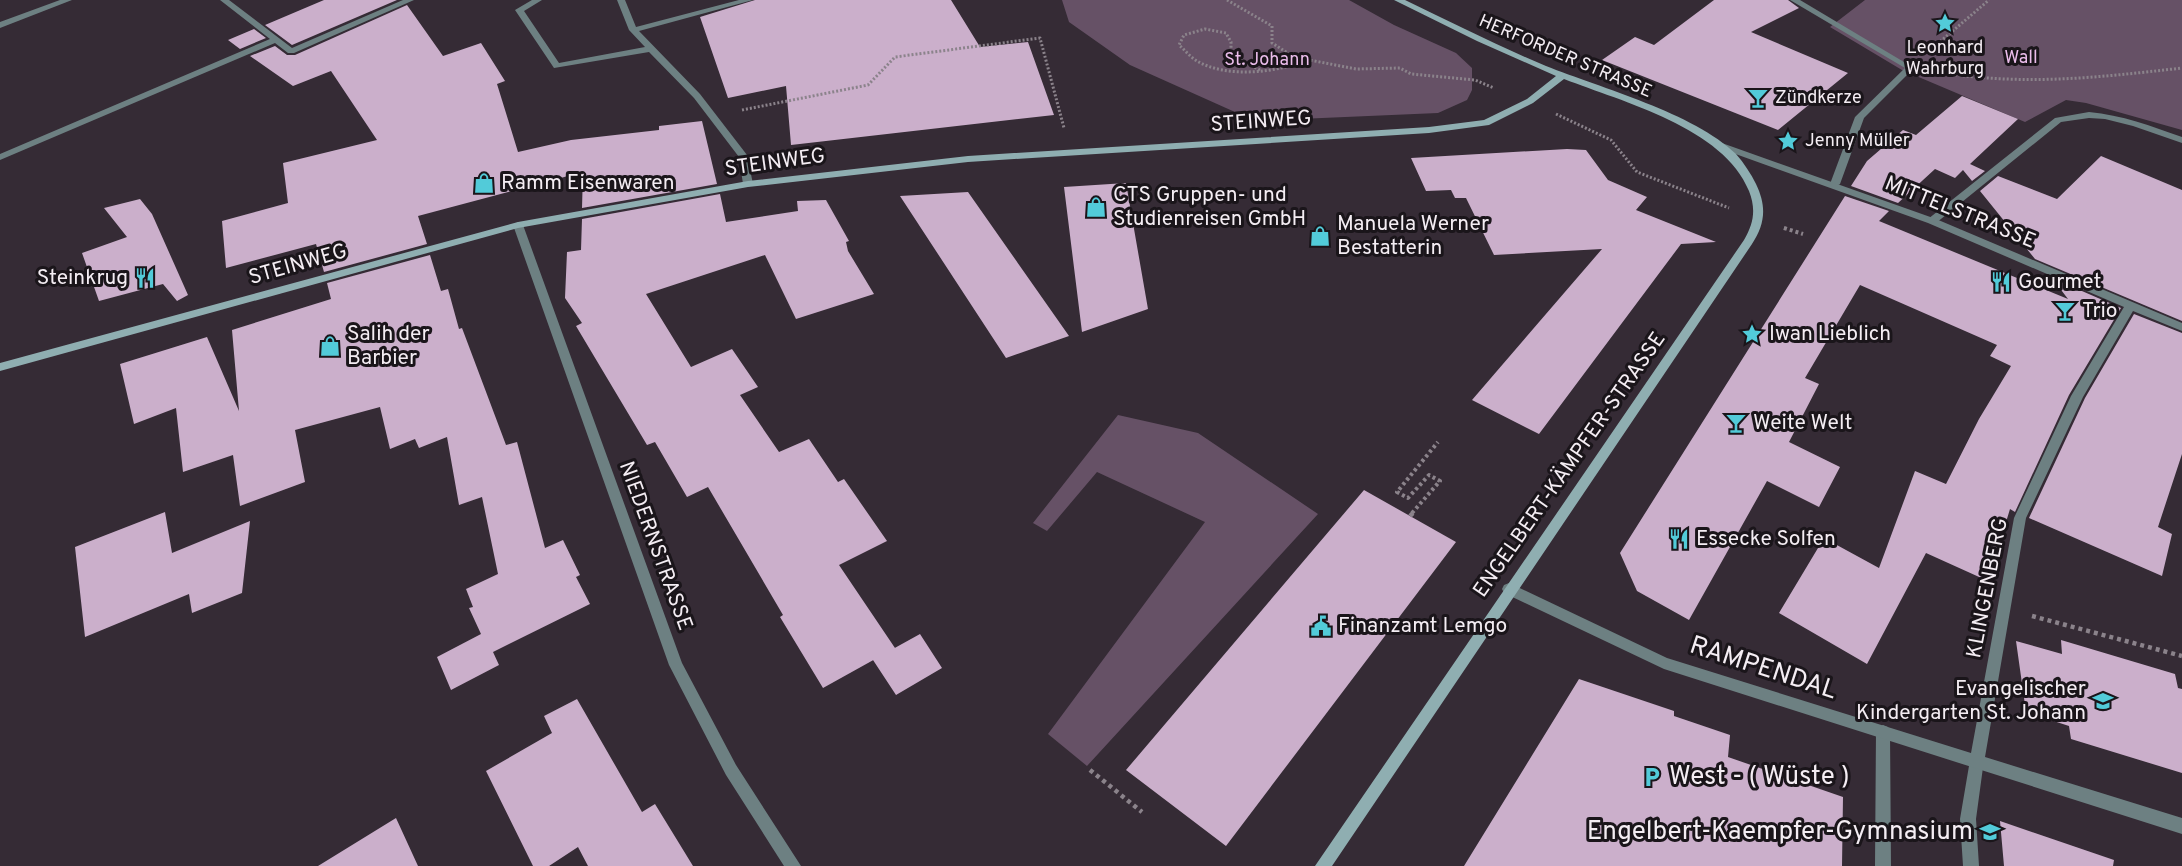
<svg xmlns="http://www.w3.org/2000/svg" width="2182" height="866" font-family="Overpass,sans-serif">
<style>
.green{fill:#665166}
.building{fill:#cbafcb}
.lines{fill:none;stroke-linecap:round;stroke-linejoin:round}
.path-far2{stroke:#8b838b;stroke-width:3;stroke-dasharray:2 2;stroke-linecap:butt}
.path-far1{stroke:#8b838b;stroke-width:4;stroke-dasharray:3 3;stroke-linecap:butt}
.path{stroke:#8b838b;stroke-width:4.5;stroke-dasharray:4 4;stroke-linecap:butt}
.lane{fill:#6d8082;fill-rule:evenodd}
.street{fill:#6d8082;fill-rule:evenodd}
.secondary{fill:#8faeb1;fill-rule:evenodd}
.labels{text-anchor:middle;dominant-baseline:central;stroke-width:6;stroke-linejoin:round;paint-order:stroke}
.far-poi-label{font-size:18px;fill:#f4edf3;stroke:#1a151a;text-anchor:start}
.far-street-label{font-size:18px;fill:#f4edf3;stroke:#1a151a}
.far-park-label{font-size:18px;fill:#ebbdeb;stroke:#1a151a}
.street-label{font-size:21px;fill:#f4edf3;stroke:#1a151a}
.poi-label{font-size:21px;fill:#f4edf3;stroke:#1a151a;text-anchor:start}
.near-street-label{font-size:26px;fill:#f4edf3;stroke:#1a151a}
.near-poi-label{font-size:26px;fill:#f4edf3;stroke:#1a151a;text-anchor:start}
</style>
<rect width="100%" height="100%" fill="#352b35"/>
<path class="green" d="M 1062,0 L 1349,0 L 1394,25 L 1456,53 L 1472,68 L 1472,90 L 1467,100 L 1438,113 L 1255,121 L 1130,65 L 1069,22 Z
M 1865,0 L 2182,0 L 2182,130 L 2086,103 L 2066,100 L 2025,122 L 1902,70 L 1830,27 Z
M 1118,415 L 1198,433 L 1318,514 L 1087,766 L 1048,734 L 1205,522 L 1097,472 L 1047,531 L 1033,523 Z"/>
<path class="building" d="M 324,0 L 397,0 L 292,45 L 265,25 Z
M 755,0 L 951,0 L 980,47 L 1028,42 L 1054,115 L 791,145 L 786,86 L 728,98 L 700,17 Z
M 1714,0 L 1788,0 L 1799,8 L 1751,32 L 1848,73 L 1778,130 L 1602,60 L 1635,37 L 1654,45 Z
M 407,5 L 443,56 L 481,43 L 505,81 L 497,84 L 518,152 L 571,140 L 659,130 L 659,126 L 702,121 L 717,184 L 582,208 L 583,172 L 418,216 L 427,244 L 324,272 L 316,244 L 226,268 L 222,221 L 288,203 L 283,163 L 377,140 L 331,71 L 293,86 L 250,56 L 275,46 L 287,55 L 295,55 Z
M 254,29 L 266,38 L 240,49 L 228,40 Z
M 1962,96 L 2018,119 L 1970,164 L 1985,171 L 1972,181 L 1963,170 L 1955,178 L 1935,169 L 1898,203 L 1851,186 L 1867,161 L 1903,130 L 1916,135 Z
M 1567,149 L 1586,150 L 1608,180 L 1647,197 L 1636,210 L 1716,242 L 1681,244 L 1539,434 L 1472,400 L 1602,249 L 1494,255 L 1466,198 L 1455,198 L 1451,190 L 1426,191 L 1411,158 Z
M 2101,156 L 2182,190 L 2182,321 L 2035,259 L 1980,191 L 1998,176 L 2057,199 Z
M 1126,183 L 1148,309 L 1082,332 L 1064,187 Z
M 968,192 L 1069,336 L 1006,358 L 900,196 Z
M 720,194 L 726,222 L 798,211 L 797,201 L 826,200 L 849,241 L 846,242 L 848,251 L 874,294 L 796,319 L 765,255 L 646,294 L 691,367 L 732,349 L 758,387 L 740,395 L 779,452 L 809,439 L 838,482 L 844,479 L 887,541 L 839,565 L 895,648 L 823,688 L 780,617 L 783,615 L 708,487 L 687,497 L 655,442 L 647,445 L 576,326 L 582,323 L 565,298 L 567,252 L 581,250 L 582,219 Z
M 1845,196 L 1889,211 L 1879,221 L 2068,299 L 2052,278 L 2121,308 L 2069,395 L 2015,512 L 2010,509 L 1988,581 L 1926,553 L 1867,664 L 1779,613 L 1824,538 L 1879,568 L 1915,471 L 1946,484 L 1979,419 L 2011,366 L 1990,356 L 1997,345 L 1860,285 L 1805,378 L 1819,384 L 1789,442 L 1840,467 L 1819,507 L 1767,481 L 1689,620 L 1637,591 L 1620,553 Z
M 140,199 L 152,214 L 188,295 L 177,301 L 163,284 L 99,301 L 82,253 L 127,237 L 104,208 Z
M 430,255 L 441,291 L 448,289 L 459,329 L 462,328 L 506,445 L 517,442 L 545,548 L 563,540 L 580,575 L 576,577 L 590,604 L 493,652 L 499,665 L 451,690 L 437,657 L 481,634 L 469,608 L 473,607 L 466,589 L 498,574 L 482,497 L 459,505 L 447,437 L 419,448 L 415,439 L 390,449 L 380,407 L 295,430 L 305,482 L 240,506 L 233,455 L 183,472 L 176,408 L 134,424 L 120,364 L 207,337 L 239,411 L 232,330 L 331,299 L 327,283 Z
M 2134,314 L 2182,333 L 2182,454 L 2158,527 L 2172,534 L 2162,576 L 2029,518 L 2085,398 Z
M 1364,490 L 1456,542 L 1226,846 L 1126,770 Z
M 165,512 L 172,553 L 250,521 L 242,593 L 192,613 L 189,594 L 85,637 L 75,547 Z
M 920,634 L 942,668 L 896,695 L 873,660 Z
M 2061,640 L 2175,674 L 2178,688 L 2182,689 L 2182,773 L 2071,739 L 2069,726 L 2026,712 L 2016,641 L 2062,654 Z
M 1579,679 L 1674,711 L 1674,716 L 1730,735 L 1728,757 L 1843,797 L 1842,866 L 1464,866 Z
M 577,699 L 642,812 L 655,804 L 693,866 L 588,866 L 578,847 L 549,866 L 533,866 L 486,771 L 552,733 L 544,716 Z
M 396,818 L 418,866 L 318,866 Z
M 2000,821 L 2114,860 L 2113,866 L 2004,866 Z"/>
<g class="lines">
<path class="path-far2" d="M 1227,0 L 1272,26 L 1272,43 L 1294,57 L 1356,69 L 1400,68 L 1411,74 L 1475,80 L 1494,88
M 1928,52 L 1989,0
M 1260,70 L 1231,55 L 1231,42 L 1226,33 L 1205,29 L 1184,35 L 1179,45 C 1185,50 1190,57 1197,61 C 1228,79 1277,72 1309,60
M 1935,72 C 2024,86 2094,78 2182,68
M 742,110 L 868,85 L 895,57 L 1040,38 L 1064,128
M 1556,114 L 1611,140 L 1637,172 L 1729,208
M 1784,228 L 1787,229"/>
<path class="path-far1" d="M 1784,228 L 1803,234
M 1412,513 L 1440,481 L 1429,475 L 1408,498 L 1397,492 L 1438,442"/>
<path class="path" d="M 1410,516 L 1414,512
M 2032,616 L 2182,656
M 1090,770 L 1142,812"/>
<path class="lane" d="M 60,0 L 72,0 L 0,28 L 0,22 Z
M 220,0 L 229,0 L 292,48 L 403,0 L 414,0 L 294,53 L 288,53 L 275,43 L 0,160 L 0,154 L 270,39 Z
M 532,0 L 542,0 L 524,11 L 559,63 L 645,47 L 629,30 L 617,0 L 625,0 L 636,27 L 739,0 L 753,0 L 639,31 L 700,94 L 747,155 L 753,184 L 751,186 L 745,186 L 743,184 L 739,157 L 694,98 L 649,52 L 554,68 L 515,10 Z
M 1790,0 L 1800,0 L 1914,68 L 1864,118 L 1840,184 L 1835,187 L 1830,184 L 1855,117 L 1905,68 Z
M 2089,112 C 2122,115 2151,126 2182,137 L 2182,143 L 2133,126 L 2105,119 L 2089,118 L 2061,122 L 1936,223 L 1928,223 L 1928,219 L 2055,118 Z
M 1883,725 L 1888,727 L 1890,732 L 1891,866 L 1875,866 L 1876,732 L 1878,727 Z
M 1977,753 L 1982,755 L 1984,760 L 1976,819 L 1979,866 L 1963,866 L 1960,819 L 1970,760 L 1972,755 Z"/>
<path class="street" d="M 1719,142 L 1936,219 L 2182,323 L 2182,331 L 2133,311 L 2083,397 L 2026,518 L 1985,757 L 2182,818 L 2182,834 L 1664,669 L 1504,593 L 1502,589 L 1504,585 L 1509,583 L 1667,658 L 1971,753 L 2014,518 L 2071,396 L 2124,307 L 1928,223 L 1716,147 L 1716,143 Z
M 518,222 L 523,225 L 682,663 L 736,765 L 801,866 L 784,866 L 726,775 L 669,665 L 513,225 Z"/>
<path class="secondary" d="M 1394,0 L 1405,0 C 1451,22 1498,46 1546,66 C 1601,88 1694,113 1736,154 C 1744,163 1751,174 1756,184 C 1767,207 1765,224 1752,244 L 1332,866 L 1315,866 L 1744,240 C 1754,223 1756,209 1749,191 C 1724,128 1623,102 1564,79 L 1533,103 L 1489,125 L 1429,133 L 968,162 L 748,187 L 518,228 L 0,371 L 0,363 L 518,222 L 748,181 L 968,156 L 1429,127 L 1484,120 L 1527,99 L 1556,76 L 1477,41 Z"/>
</g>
<defs>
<g id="sight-bare" transform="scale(1.62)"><path d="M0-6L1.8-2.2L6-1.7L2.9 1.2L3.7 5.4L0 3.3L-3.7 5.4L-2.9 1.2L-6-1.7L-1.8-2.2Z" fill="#52cbd9" stroke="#1a151a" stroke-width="2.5" paint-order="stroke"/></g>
<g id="bar-bare" transform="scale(1.62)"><path d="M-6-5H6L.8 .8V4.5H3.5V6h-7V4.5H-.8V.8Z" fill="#52cbd9" stroke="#1a151a" stroke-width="2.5" paint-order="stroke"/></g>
<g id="shop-bare" transform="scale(1.62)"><path d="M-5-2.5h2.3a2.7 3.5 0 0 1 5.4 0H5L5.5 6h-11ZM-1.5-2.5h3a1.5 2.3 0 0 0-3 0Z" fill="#52cbd9" stroke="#1a151a" stroke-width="2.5" paint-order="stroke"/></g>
<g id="restaurant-bare" transform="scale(1.62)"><path d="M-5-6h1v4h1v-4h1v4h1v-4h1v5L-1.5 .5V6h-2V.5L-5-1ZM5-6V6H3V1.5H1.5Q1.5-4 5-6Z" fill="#52cbd9" stroke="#1a151a" stroke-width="2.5" paint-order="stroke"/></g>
<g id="civic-bare" transform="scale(1.62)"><path d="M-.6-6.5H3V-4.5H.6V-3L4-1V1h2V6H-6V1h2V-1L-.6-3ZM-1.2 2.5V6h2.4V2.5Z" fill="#52cbd9" stroke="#1a151a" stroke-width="2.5" paint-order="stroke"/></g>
<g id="school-bare" transform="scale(1.62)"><path d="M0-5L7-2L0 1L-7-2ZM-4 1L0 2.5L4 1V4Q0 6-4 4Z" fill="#52cbd9" stroke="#1a151a" stroke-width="2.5" paint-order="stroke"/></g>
<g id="parking-bare" transform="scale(1.62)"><path d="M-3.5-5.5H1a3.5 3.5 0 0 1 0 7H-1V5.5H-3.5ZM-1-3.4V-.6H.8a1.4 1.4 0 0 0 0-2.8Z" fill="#52cbd9" stroke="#1a151a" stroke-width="2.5" paint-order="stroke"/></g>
</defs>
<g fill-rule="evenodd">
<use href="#sight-bare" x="1945" y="23"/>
<use href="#bar-bare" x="1758" y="98"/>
<use href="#sight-bare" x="1788" y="141"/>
<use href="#shop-bare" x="484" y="183"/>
<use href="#shop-bare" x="1096" y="207"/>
<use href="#shop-bare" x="1320" y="236"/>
<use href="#restaurant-bare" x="145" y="278"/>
<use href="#restaurant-bare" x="2001" y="282"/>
<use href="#bar-bare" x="2065" y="311"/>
<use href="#sight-bare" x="1752" y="334"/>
<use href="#shop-bare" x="330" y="346"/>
<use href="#bar-bare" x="1736" y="423"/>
<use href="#restaurant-bare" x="1679" y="539"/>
<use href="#civic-bare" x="1321" y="626"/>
<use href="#school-bare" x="2103" y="701"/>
<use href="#parking-bare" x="1652" y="777"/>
<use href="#school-bare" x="1990" y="832"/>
</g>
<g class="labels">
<g class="far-poi-label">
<text x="1945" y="48" text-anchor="middle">Leonhard<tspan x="1945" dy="21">Wahrburg</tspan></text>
<text x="1775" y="98">Zündkerze</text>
<text x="1805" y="141">Jenny Müller</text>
</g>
<g class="far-street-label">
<text transform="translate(1565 57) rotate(23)">HERFORDER STRASSE</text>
</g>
<g class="far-park-label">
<text x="2021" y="58">Wall</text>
<text x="1267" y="60">St. Johann</text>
</g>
<g class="street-label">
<text transform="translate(1261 122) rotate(-4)">STEINWEG</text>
<text transform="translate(775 163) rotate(-8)">STEINWEG</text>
<text transform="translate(1960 213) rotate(22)">MITTELSTRASSE</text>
<text transform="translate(298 265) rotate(-16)">STEINWEG</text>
<text transform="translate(1570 465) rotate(-55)">ENGELBERT-KÄMPFER-STRASSE</text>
<text transform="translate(655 546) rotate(70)">NIEDERNSTRASSE</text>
<text transform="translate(1988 588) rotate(-79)">KLINGENBERG</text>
</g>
<g class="poi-label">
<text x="501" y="183">Ramm Eisenwaren</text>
<text x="1113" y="195">CTS Gruppen- und<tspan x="1113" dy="24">Studienreisen GmbH</tspan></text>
<text x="1337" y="224">Manuela Werner<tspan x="1337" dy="24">Bestatterin</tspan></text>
<text x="128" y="278" text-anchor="end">Steinkrug</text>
<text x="2018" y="282">Gourmet</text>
<text x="2082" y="311">Trio</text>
<text x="347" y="334">Salih der<tspan x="347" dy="24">Barbier</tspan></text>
<text x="1769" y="334">Iwan Lieblich</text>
<text x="1753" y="423">Weite Welt</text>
<text x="1696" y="539">Essecke Solfen</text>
<text x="1338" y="626">Finanzamt Lemgo</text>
<text x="2086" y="689" text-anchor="end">Evangelischer<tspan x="2086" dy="24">Kindergarten St. Johann</tspan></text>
</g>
<g class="near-street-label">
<text transform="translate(1763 669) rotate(18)">RAMPENDAL</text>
</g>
<g class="near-poi-label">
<text x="1669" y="777">West - ( Wüste )</text>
<text x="1973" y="832" text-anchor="end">Engelbert-Kaempfer-Gymnasium</text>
</g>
</g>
</svg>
